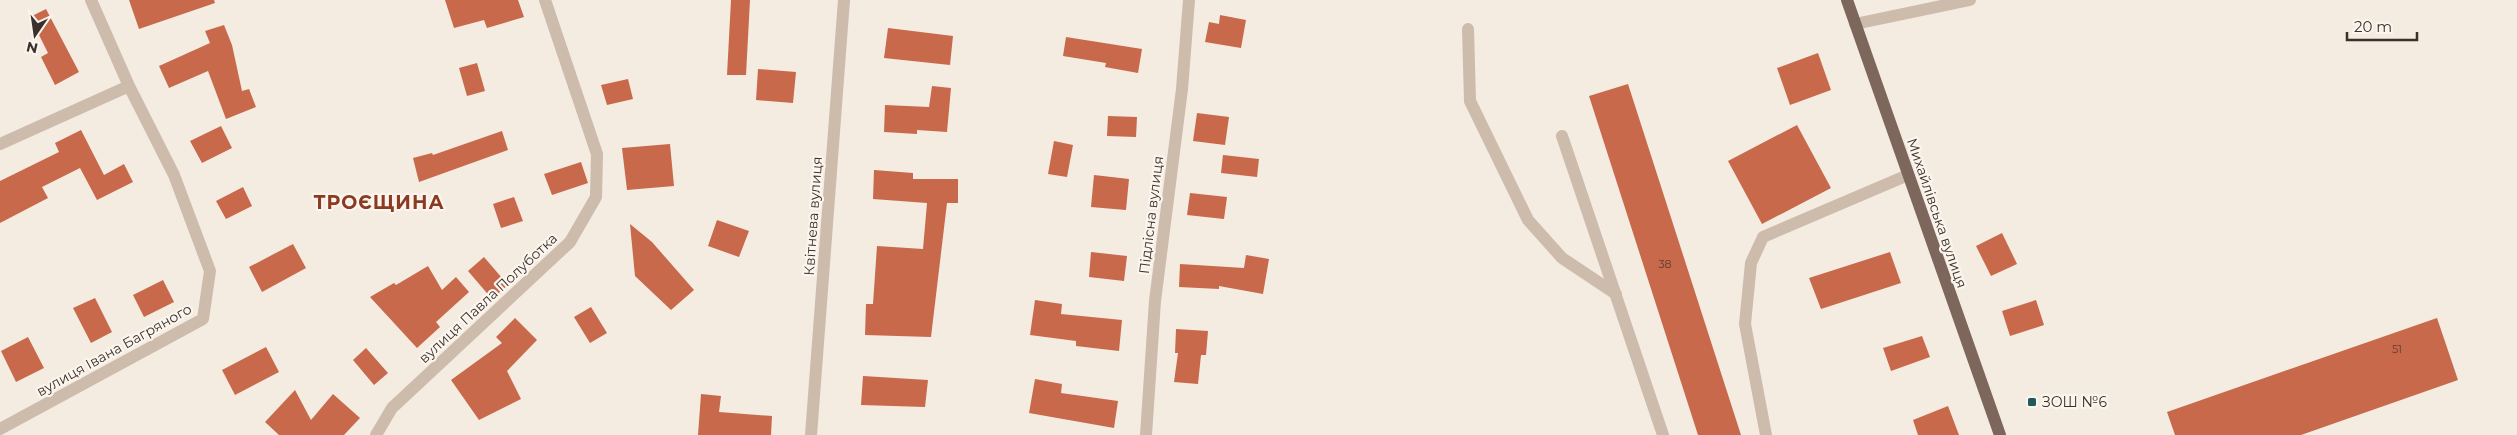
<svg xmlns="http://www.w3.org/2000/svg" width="2517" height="435" font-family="Montserrat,sans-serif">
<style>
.building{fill:#c8694b}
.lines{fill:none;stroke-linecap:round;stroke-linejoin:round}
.minor{stroke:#cdbbac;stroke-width:12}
.major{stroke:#7d675c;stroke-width:12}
.poi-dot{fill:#1f5a5e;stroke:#fbf5ee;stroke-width:2}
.labels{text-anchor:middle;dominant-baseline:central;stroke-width:4.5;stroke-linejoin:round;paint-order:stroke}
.number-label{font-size:11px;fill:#5e3e33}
.street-label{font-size:14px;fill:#3b302b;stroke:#fbf5ee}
.poi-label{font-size:14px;fill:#3b302b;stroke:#fbf5ee;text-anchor:start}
.district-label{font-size:19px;font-weight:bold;letter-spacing:1px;fill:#8c3b22;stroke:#fbf5ee}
</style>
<rect width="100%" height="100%" fill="#f4ebe1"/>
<path class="building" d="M 129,0 L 214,0 L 215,3 L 139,29 Z
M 445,0 L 518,0 L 524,17 L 487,28 L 484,20 L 454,28 Z
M 731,0 L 750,0 L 746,75 L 727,75 Z
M 46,9 L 79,72 L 55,85 L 41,57 L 48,53 L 30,17 Z
M 1220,15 L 1246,20 L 1241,48 L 1205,42 L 1209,22 L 1219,24 Z
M 224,25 L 232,45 L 242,91 L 249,89 L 256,107 L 226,119 L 208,71 L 169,88 L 159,66 L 210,43 L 205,31 Z
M 888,28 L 953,36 L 950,65 L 884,58 Z
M 1066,37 L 1142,49 L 1138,73 L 1105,67 L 1106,63 L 1063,56 Z
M 1818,53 L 1831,90 L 1790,105 L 1777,68 Z
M 477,63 L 485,91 L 467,96 L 459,68 Z
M 758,69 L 796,72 L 793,103 L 756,100 Z
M 628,79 L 633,99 L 607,105 L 601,85 Z
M 1628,84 L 1741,435 L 1698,435 L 1589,96 Z
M 932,86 L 951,88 L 947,132 L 917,130 L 917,134 L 884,132 L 885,105 L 929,107 Z
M 1197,113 L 1229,117 L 1225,145 L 1193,141 Z
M 1108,116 L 1137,117 L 1136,137 L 1107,136 Z
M 1797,125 L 1831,188 L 1762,224 L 1728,161 Z
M 221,126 L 232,148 L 202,163 L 190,141 Z
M 81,130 L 104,175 L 124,164 L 133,182 L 97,200 L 80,168 L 42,187 L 48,198 L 0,223 L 0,181 L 59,152 L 55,143 Z
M 502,131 L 508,150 L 419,182 L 413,158 L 432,153 L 433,155 Z
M 1054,141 L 1073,145 L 1067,177 L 1048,174 Z
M 670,144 L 674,186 L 627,190 L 622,148 Z
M 1223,155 L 1259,159 L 1257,177 L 1221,173 Z
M 581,162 L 588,183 L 552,195 L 544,174 Z
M 874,170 L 913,173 L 913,179 L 958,179 L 958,203 L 947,203 L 931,337 L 865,335 L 866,304 L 873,304 L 877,246 L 923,249 L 927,203 L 873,199 Z
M 1094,175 L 1129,179 L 1126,210 L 1091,207 Z
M 243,187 L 252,206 L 226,219 L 216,201 Z
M 1190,193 L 1227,197 L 1224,219 L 1187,215 Z
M 514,197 L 523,221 L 501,228 L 493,204 Z
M 717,220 L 749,231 L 739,257 L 708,246 Z
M 630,224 L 652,242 L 694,290 L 671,310 L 635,276 Z
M 2002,233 L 2017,264 L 1991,276 L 1976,246 Z
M 293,244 L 306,268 L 262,292 L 249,267 Z
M 1091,252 L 1127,256 L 1124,281 L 1089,277 Z
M 1890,252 L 1901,283 L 1821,309 L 1809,278 Z
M 1246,255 L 1269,259 L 1263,294 L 1219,286 L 1219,289 L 1179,287 L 1180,264 L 1244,268 Z
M 484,257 L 508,285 L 492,299 L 468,271 Z
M 428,266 L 442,290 L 456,277 L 469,292 L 436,322 L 440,327 L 417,348 L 370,297 L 394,283 L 396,285 Z
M 163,280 L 174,302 L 144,317 L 133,295 Z
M 95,298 L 112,332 L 91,343 L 73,308 Z
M 1035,300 L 1062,304 L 1061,314 L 1122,320 L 1119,351 L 1076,346 L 1076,341 L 1030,335 Z
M 2036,300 L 2044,325 L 2010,336 L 2002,311 Z
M 591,307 L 607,333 L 590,343 L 574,317 Z
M 515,318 L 537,340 L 507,371 L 521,399 L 479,420 L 451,380 L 502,343 L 496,337 Z
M 2437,318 L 2458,380 L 2301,435 L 2175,435 L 2167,412 Z
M 1176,329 L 1208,331 L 1206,355 L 1201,355 L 1198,384 L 1174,382 L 1178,353 L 1175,353 Z
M 1922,336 L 1930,357 L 1891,371 L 1883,348 Z
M 28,337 L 44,368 L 16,382 L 1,351 Z
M 266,347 L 279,372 L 235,395 L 222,370 Z
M 366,348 L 388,373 L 374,385 L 353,360 Z
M 863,376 L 928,380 L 925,407 L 861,405 Z
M 1035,379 L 1062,384 L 1061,393 L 1118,401 L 1114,428 L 1029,413 Z
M 295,390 L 311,420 L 333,394 L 360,418 L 344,435 L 279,435 L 265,422 Z
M 701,394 L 721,396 L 719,412 L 772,416 L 771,435 L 698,435 Z
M 1948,406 L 1959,435 L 1918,435 L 1913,420 Z"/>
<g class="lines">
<path class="minor" d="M 1855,24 L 1970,0
M 1468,29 L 1470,101 L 1528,220 L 1562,258 L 1616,294
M 1562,136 L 1663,435
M 0,144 L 129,86
M 0,429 L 203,319 L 210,271 L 174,175 L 129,86 L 91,0
M 376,435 L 392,408 L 570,242 L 596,197 L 597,154 L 545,0
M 811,435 L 844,0
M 1146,435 L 1155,301 L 1182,89 L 1189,0
M 1766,435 L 1745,324 L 1751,263 L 1763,237 L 1908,175"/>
<path class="major" d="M 1847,0 L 2000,435"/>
</g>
<rect class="poi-dot" x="2027" y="397" width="10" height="10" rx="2.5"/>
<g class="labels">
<g class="number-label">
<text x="1665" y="264">38</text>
<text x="2397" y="349">51</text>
</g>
<g class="street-label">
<text transform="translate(1937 213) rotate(71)">Михайлівська вулиця</text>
<text transform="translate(1151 215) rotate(-83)">Підлісна вулиця</text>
<text transform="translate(813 216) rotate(-86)">Квітнева вулиця</text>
<text transform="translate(488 298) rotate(-43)">вулиця Павла Полуботка</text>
<text transform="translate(114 350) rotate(-29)">вулиця Івана Багряного</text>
</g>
<g class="poi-label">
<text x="2042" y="402">ЗОШ №6</text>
</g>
<g class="district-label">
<text x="379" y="202">ТРОЄЩИНА</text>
</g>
</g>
<g transform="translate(35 35) rotate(193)" stroke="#fbf5ee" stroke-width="4" paint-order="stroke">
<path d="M0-4L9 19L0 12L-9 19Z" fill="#3b302b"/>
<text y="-8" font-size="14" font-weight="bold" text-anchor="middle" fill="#3b302b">N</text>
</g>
<path d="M2347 32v8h70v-8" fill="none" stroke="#3b302b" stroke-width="2.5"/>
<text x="2354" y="32" font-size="15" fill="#3b302b" stroke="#fbf5ee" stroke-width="4" paint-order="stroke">20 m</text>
</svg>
